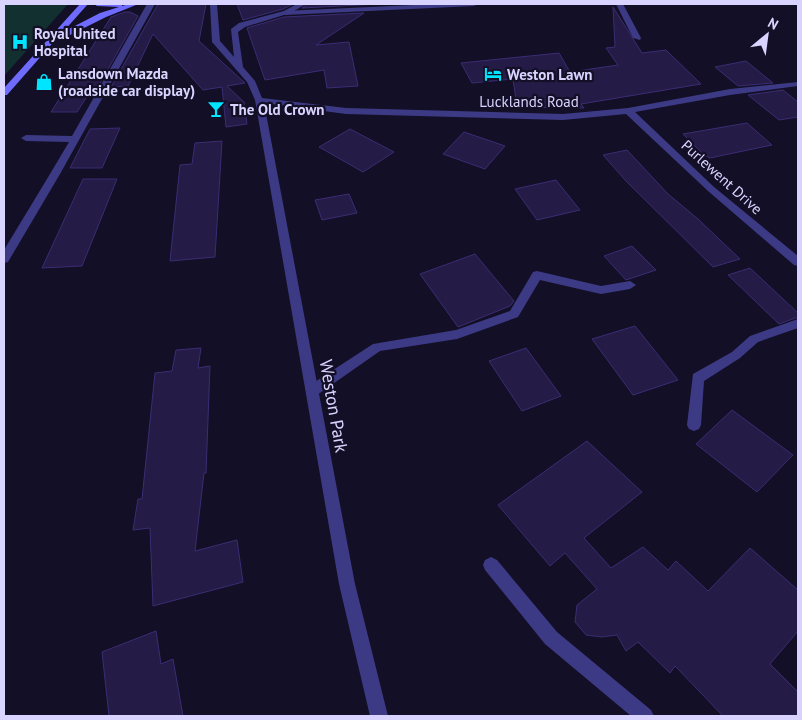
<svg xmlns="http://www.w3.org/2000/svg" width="802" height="720" font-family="'PT Sans',sans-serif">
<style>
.green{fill:#12302f}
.building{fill:#241b47;stroke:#3b2d73}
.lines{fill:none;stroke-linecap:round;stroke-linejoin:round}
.lane{fill:#3d3a85;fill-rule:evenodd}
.street{fill:#3d3a85;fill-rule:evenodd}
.secondary{fill:#6f6bff;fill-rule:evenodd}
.labels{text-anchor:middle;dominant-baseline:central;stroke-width:4.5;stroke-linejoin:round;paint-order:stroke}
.far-poi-label{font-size:15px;font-weight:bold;fill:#d9d4ff;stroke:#130f26;text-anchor:start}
.far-street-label{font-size:15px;fill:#d9d4ff;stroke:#130f26}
.street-label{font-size:18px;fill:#d9d4ff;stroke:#130f26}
</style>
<rect width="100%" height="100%" fill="#130f26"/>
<path class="green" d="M 4,4 L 68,4 L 4,76 Z"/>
<path class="building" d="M 158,4 L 206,4 L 199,41 L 245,83 L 227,86 L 244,102 L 247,124 L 226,127 L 222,87 L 203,90 L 153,34 L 128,86 L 111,87 Z
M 237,4 L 293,4 L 283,9 L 243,20 Z
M 308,4 L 378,4 L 302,8 Z
M 613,7 L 642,53 L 666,50 L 701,84 L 581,104 L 584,108 L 517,107 L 513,79 L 472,83 L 461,63 L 559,53 L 570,72 L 618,65 L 606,48 L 615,47 Z
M 125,12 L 130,12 L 138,16 L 98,87 L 93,87 L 77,112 L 51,112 L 111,17 Z
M 364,13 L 316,45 L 349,42 L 358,86 L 327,88 L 324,70 L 265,80 L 247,28 L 284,17 Z
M 746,61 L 773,83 L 738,86 L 715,67 Z
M 783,90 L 798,102 L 798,117 L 779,120 L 748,95 Z
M 747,123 L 772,145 L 710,158 L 704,155 L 683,134 Z
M 120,128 L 102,168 L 70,168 L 90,129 Z
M 350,129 L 394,152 L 363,172 L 319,147 Z
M 464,132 L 505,146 L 485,169 L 443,154 Z
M 222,141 L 215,257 L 170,261 L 180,165 L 192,164 L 195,143 Z
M 627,150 L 668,194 L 698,219 L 740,259 L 713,267 L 626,181 L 603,155 Z
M 83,179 L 117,179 L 82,266 L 42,268 Z
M 556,180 L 580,210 L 537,220 L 515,189 Z
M 349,194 L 357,213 L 322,220 L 315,200 Z
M 632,246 L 656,270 L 626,280 L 604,256 Z
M 475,254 L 514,301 L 510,306 L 458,327 L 420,274 Z
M 750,268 L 798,313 L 798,317 L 779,324 L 728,275 Z
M 635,326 L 678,380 L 633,395 L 592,339 Z
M 201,348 L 198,368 L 210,366 L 206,473 L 204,473 L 195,551 L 237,540 L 243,582 L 153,606 L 150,528 L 133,530 L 138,499 L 142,499 L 155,373 L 172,371 L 176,350 Z
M 526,348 L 561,396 L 522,411 L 489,361 Z
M 732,410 L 793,455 L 757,492 L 696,444 Z
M 587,441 L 642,492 L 584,538 L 611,568 L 643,547 L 668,570 L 676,561 L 708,591 L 750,548 L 798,590 L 798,631 L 770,664 L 798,692 L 798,716 L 723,716 L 675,666 L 670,673 L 638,642 L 626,651 L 617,635 L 602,637 L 586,635 L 575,622 L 577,605 L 597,589 L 565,553 L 550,566 L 498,505 Z
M 156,631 L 161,664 L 173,659 L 183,716 L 109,716 L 102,652 Z"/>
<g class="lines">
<path class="lane" d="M 297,4 L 306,4 L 287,15 L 280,13 Z
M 55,171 L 60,174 L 8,262 L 4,263 L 4,250 L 50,174 Z
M 537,271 L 601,286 L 630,281 L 636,285 L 630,289 L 601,294 L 540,280 L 518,317 L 457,339 L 380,351 L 317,395 L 312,396 L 307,395 L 306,391 L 307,387 L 373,344 L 456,330 L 510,311 L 533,272 Z
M 798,319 L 798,328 L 758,342 L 740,358 L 704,381 L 701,425 L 699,429 L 694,431 L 689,429 L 687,425 L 693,374 L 732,352 L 750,336 Z
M 491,557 L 497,560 L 557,632 L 651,710 L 654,716 L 631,716 L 545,644 L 485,570 L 483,565 L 485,560 Z"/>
<path class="street" d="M 147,4 L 155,4 L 60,174 L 55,177 L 52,176 L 50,174 L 69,142 L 26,141 L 21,138 L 26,135 L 72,136 Z
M 210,4 L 217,4 L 220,41 L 234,57 L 231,29 L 239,23 L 284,11 L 435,4 L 478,4 L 474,6 L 284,15 L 245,27 L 238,32 L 243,67 L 255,81 L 262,98 L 346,108 L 563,114 L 628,108 L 730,89 L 798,82 L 798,86 L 730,95 L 635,112 L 714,187 L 798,256 L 798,266 L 794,265 L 708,191 L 626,114 L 563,120 L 346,114 L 264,103 L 355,584 L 388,716 L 370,716 L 339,584 L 255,100 L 247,82 L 212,42 Z
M 616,4 L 623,4 L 641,38 L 640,40 L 633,38 Z"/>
<path class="secondary" d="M 80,4 L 88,4 L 63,32 L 100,13 L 119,7 L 97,6 L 94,4 L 122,4 L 122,6 L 129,4 L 136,5 L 106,17 L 64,38 L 58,37 L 7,95 L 4,95 L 4,88 Z"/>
</g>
<defs>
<g id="hospital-bare" transform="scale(1.35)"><path d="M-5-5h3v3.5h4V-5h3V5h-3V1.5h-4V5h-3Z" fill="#00e5ff" stroke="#130f26" stroke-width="2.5" paint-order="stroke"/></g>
<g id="hotel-bare" transform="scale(1.35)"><path d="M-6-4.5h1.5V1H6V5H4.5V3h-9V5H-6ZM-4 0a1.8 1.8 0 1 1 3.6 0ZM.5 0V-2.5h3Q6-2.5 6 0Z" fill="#00e5ff" stroke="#130f26" stroke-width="2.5" paint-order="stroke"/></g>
<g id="shop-bare" transform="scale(1.35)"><path d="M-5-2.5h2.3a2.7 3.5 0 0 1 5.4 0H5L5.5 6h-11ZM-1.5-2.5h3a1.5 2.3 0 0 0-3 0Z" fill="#00e5ff" stroke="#130f26" stroke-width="2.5" paint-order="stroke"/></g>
<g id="bar-bare" transform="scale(1.35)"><path d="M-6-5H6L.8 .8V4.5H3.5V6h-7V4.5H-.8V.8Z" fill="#00e5ff" stroke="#130f26" stroke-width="2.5" paint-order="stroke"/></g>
</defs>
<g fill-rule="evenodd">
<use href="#hospital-bare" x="20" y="42"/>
<use href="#hotel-bare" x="493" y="74"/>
<use href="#shop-bare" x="44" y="82"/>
<use href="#bar-bare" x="216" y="109"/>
</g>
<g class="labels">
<g class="far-poi-label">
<text x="34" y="33">Royal United<tspan x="34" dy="17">Hospital</tspan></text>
<text x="58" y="73">Lansdown Mazda<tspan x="58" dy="17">(roadside car display)</tspan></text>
<text x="507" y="74">Weston Lawn</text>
<text x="230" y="109">The Old Crown</text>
</g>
<g class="far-street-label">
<text x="529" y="101">Lucklands Road</text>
<text transform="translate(722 177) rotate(42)">Purlewent Drive</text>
</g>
<g class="street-label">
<text transform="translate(334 406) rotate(80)">Weston Park</text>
</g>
</g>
<rect width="802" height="720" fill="none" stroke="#d9d4ff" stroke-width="10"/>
<g transform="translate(767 35) rotate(29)" stroke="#130f26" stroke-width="4" paint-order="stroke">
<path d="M0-4L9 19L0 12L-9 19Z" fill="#d9d4ff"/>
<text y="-8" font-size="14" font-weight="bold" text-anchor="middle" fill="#d9d4ff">N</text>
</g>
</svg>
